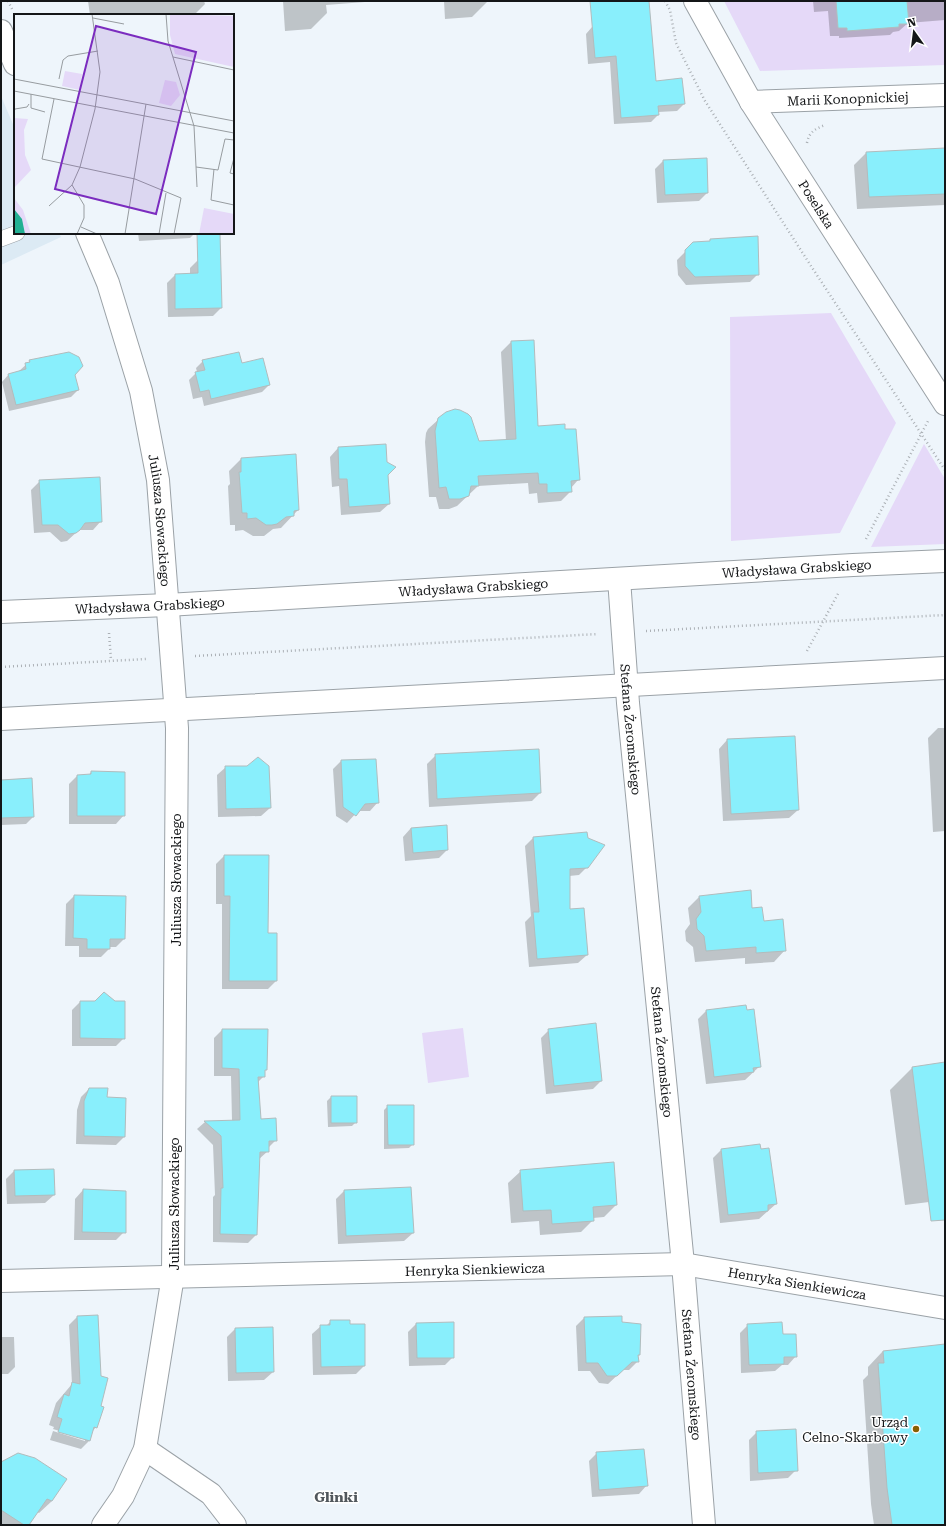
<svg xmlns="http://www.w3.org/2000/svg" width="946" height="1526" font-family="'Roboto Serif',serif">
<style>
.built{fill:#dceaf4}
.green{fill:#e5d9f8}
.shadow{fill:#0003}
.building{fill:#89effc;stroke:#b2bcbd}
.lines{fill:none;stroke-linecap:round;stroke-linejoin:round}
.lane-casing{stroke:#9ba2a7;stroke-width:16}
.street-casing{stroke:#9ba2a7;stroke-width:24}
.secondary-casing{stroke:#9ba2a7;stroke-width:24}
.path{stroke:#abb0b5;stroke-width:2.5;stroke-dasharray:1 3;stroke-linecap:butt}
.lane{stroke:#fff;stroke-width:15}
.street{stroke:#fff;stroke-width:22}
.secondary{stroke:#fff;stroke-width:22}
.poi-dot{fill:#8a6001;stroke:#fff;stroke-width:1.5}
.labels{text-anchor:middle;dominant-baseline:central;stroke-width:3;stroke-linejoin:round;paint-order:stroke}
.street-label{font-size:13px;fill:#141618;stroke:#fff}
.poi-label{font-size:13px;fill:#141618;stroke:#fff;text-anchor:end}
.neighbourhood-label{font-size:14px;font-weight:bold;fill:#51575c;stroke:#fff}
.inset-road{fill:none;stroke:#979ca0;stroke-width:1}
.view{fill:#7b2cbf;fill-opacity:0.15;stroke:#7b2cbf;stroke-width:2}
.inset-edge{fill:none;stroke:#141618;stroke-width:2}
</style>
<rect width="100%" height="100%" fill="#eef5fb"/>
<path class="built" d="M 1,96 L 15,129 L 15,233 L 59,233 L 61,237 L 1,265 Z"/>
<path class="green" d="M 724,1 L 945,1 L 945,65 L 760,71 Z
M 831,313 L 896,423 L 840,533 L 731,541 L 730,317 Z
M 924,444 L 945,479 L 945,544 L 871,547 Z
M 463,1028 L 469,1077 L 428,1083 L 422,1033 Z"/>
<path class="shadow" d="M 88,1 L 204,1 L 205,4 L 194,15 L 90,15 Z
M 283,1 L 378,1 L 326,5 L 327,13 L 311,29 L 285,31 Z
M 444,1 L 488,1 L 472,17 L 445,19 Z
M 813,1 L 945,1 L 945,20 L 908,23 L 899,31 L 893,32 L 890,35 L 839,38 L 839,36 L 830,36 L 828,11 L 814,12 Z
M 650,21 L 655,82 L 684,104 L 677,111 L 658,112 L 658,115 L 651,122 L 614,124 L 610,62 L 588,64 L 586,34 L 592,27 Z
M 945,149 L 945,205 L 857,209 L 854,165 L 866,153 Z
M 663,161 L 707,193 L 699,201 L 657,203 L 655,169 Z
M 138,233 L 195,233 L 190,238 L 139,241 Z
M 711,240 L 758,274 L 750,282 L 686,285 L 678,275 L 677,260 L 694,243 L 708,242 Z
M 198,260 L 221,308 L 213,316 L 168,317 L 167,283 L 175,275 L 190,275 L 190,268 Z
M 511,342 L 537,427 L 578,480 L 571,488 L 571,491 L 561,501 L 538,503 L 537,493 L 529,494 L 528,483 L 478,486 L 457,506 L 449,509 L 439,509 L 436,497 L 429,497 L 425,442 L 426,433 L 428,429 L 439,419 L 479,442 L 506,441 L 501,352 Z
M 30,361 L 74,375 L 78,390 L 71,397 L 9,411 L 2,382 L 9,374 L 18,372 Z
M 203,361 L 241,364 L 269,385 L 262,392 L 204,406 L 202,397 L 193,399 L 189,380 L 197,372 L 196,368 Z
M 385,445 L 389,504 L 380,512 L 341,515 L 339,486 L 332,487 L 330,457 L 338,448 Z
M 241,459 L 298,510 L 281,528 L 273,529 L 264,536 L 253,536 L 243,530 L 235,531 L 235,525 L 230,525 L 228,486 L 230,484 L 229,471 Z
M 40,481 L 101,521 L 93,530 L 79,530 L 67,541 L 61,542 L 50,532 L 34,533 L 31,490 Z
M 938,728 L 945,728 L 945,831 L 933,832 L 928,738 Z
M 727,740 L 798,810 L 789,818 L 723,821 L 719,749 Z
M 436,755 L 540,793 L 532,801 L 429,807 L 427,764 Z
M 341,761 L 378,802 L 370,811 L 358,811 L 347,823 L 336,816 L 333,769 Z
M 226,767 L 270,808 L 261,816 L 218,817 L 217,775 Z
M 91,772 L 124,815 L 116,824 L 69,824 L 69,784 L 77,776 L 89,775 Z
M 16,779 L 31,779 L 33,817 L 26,824 L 1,825 L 1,780 Z
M 411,828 L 447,850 L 439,858 L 405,861 L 403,837 Z
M 586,833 L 587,867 L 579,875 L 569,876 L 569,910 L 587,955 L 578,963 L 529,967 L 525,922 L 531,916 L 525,846 L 533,838 Z
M 224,856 L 267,934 L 276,981 L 268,989 L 222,989 L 222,904 L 216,904 L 216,864 Z
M 74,896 L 124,939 L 116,947 L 109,947 L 109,949 L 101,957 L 79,957 L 79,946 L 65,946 L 66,904 Z
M 699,897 L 751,909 L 785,950 L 774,962 L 745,964 L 745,958 L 695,962 L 693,947 L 686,941 L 685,931 L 690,924 L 688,908 Z
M 80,1002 L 124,1038 L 116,1046 L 72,1046 L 72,1010 Z
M 706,1011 L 760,1066 L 745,1080 L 706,1084 L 698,1019 Z
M 222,1030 L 266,1069 L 264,1072 L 264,1076 L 258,1082 L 260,1120 L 276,1140 L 268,1148 L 268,1151 L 258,1160 L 256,1235 L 248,1243 L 213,1242 L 213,1197 L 215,1195 L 213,1145 L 197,1129 L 205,1122 L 232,1121 L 231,1076 L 214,1076 L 214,1038 Z
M 549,1030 L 601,1081 L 593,1089 L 546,1094 L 541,1038 Z
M 945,1063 L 945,1200 L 905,1205 L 890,1090 L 912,1068 Z
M 89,1089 L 124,1137 L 116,1145 L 76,1144 L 77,1110 L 81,1097 Z
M 331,1097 L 356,1122 L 352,1126 L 328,1127 L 327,1101 Z
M 388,1106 L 413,1144 L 409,1148 L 384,1149 L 384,1110 Z
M 721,1150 L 776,1204 L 759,1219 L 720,1223 L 713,1158 Z
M 14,1171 L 54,1195 L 45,1203 L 7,1204 L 6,1179 Z
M 521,1171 L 616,1205 L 604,1217 L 593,1218 L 593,1220 L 581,1232 L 540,1235 L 539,1221 L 511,1223 L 508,1183 Z
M 83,1190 L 124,1232 L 116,1240 L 74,1240 L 75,1199 Z
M 344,1191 L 413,1233 L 404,1241 L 338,1244 L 336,1199 Z
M 97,1316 L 96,1427 L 92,1432 L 89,1441 L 81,1449 L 50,1440 L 53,1431 L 85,1441 L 85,1439 L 53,1429 L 54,1427 L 49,1425 L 56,1403 L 72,1384 L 69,1325 L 77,1317 Z
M 584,1318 L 621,1323 L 639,1355 L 637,1357 L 638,1361 L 629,1370 L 623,1370 L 608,1384 L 599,1383 L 590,1371 L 578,1371 L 576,1326 Z
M 331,1321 L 364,1366 L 356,1374 L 313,1375 L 312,1334 L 321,1326 L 326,1326 Z
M 416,1324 L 453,1357 L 445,1365 L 409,1366 L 408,1332 Z
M 748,1325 L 782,1335 L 796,1356 L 788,1365 L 782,1365 L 775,1371 L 741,1373 L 740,1333 Z
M 235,1329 L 273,1372 L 264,1380 L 228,1381 L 227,1337 Z
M 1,1337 L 14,1337 L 15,1367 L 8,1374 L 1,1374 Z
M 945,1345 L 945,1525 L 874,1525 L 871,1504 L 863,1380 L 868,1375 L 868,1367 L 883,1351 Z
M 757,1432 L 796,1470 L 788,1478 L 750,1481 L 749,1440 Z
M 597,1453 L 647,1485 L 639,1494 L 592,1497 L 589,1461 Z
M 1,1461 L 52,1501 L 39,1513 L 37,1512 L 28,1525 L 1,1525 Z"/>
<path class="building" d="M 590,1 L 649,1 L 656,81 L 682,78 L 685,104 L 658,106 L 659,115 L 621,118 L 616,56 L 595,58 Z
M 836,1 L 907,1 L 909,24 L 899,24 L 899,27 L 847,31 L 847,28 L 838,28 Z
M 945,148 L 945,194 L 869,197 L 866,152 Z
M 707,158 L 708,193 L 665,195 L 663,160 Z
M 197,233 L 220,233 L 222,308 L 175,309 L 175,274 L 198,273 Z
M 758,236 L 759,275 L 695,277 L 685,266 L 685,250 L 693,242 L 710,241 L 710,239 Z
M 534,340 L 538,426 L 565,424 L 565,429 L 576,429 L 580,480 L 571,481 L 572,492 L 547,493 L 547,484 L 539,484 L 538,473 L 478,476 L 479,486 L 471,486 L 469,496 L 460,499 L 449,499 L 446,487 L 439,488 L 435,431 L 438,418 L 446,412 L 455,409 L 460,410 L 468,414 L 471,417 L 479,441 L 516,439 L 511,341 Z
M 69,352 L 79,357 L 83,366 L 75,375 L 79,390 L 16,405 L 8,374 L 26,369 L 25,363 L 30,362 L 29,360 Z
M 239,352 L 242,363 L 263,358 L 270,385 L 211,399 L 209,390 L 200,392 L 195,372 L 205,370 L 202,360 Z
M 386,444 L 387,462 L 396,467 L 388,475 L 390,504 L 349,507 L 347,479 L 339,479 L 338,447 Z
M 296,454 L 299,510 L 294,511 L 294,516 L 286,517 L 277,524 L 272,525 L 266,525 L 256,518 L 247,519 L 247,513 L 242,513 L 239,472 L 241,472 L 241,458 Z
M 100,477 L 102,522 L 85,523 L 80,530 L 76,533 L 69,534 L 58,525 L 42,525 L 39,480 Z
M 795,736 L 799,810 L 731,814 L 727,739 Z
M 539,749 L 541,793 L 437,799 L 435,754 Z
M 258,757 L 269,766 L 271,808 L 226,809 L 225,766 L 247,766 Z
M 376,759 L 379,803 L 365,804 L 356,816 L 343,807 L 341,760 Z
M 91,771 L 125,772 L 125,816 L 77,816 L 77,775 L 91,774 Z
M 32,778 L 34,817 L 1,818 L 1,780 Z
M 447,825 L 448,850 L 413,853 L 411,828 Z
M 587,832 L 588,838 L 605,845 L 588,868 L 570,869 L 570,909 L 584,908 L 588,955 L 537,959 L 533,912 L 539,912 L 533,837 Z
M 224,855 L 269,855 L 268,933 L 277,933 L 277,981 L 229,981 L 230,896 L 224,896 Z
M 751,890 L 752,908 L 762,907 L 764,921 L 783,919 L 786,951 L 756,953 L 756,947 L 706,951 L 704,936 L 697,929 L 696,919 L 701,912 L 699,896 Z
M 74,895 L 126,896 L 125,939 L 110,939 L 110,949 L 87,949 L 87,939 L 73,938 Z
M 104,992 L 115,1001 L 125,1001 L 125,1039 L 80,1038 L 80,1001 L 95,1001 Z
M 746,1005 L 747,1010 L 754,1009 L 761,1067 L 753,1068 L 754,1072 L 714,1077 L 706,1010 Z
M 596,1023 L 602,1081 L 554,1086 L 548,1029 Z
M 222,1029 L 268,1029 L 267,1070 L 265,1070 L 265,1077 L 258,1077 L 261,1119 L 276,1118 L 277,1141 L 269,1141 L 269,1152 L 260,1152 L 257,1235 L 220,1234 L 221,1188 L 223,1188 L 221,1136 L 204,1121 L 240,1120 L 239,1069 L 222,1068 Z
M 945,1062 L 945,1220 L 931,1221 L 912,1067 Z
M 89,1088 L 108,1088 L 107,1097 L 126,1098 L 125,1137 L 84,1136 L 84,1101 Z
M 331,1096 L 357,1096 L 357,1123 L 331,1123 Z
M 387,1105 L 414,1105 L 414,1145 L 388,1145 Z
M 760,1144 L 761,1149 L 769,1148 L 777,1204 L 768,1205 L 768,1211 L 728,1215 L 721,1149 Z
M 614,1162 L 617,1205 L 593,1207 L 594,1221 L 552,1224 L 551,1210 L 523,1211 L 520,1170 Z
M 54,1169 L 55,1195 L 15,1196 L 14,1170 Z
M 411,1187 L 414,1233 L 346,1236 L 344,1190 Z
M 83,1189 L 126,1191 L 126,1233 L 82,1232 Z
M 98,1315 L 101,1376 L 108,1378 L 101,1406 L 104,1407 L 97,1428 L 94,1427 L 90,1441 L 58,1432 L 62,1419 L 57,1417 L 64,1394 L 69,1396 L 72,1382 L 80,1384 L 77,1316 Z
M 622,1316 L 622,1322 L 641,1324 L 640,1355 L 638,1355 L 639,1362 L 632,1362 L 617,1376 L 607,1376 L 598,1363 L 586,1363 L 584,1317 Z
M 330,1320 L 350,1320 L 350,1324 L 365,1324 L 365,1366 L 321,1367 L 320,1325 L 330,1325 Z
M 454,1322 L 454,1358 L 417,1358 L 416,1323 Z
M 782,1322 L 783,1334 L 796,1334 L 797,1357 L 784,1357 L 784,1364 L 749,1365 L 747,1324 Z
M 273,1327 L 274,1372 L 236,1373 L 235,1328 Z
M 945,1344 L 945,1525 L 892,1525 L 887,1488 L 878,1363 L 884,1363 L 883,1351 Z
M 796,1429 L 798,1471 L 758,1473 L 756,1431 Z
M 644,1449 L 648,1486 L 599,1490 L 596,1452 Z
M 18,1453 L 35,1458 L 67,1479 L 52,1501 L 47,1499 L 29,1525 L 24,1525 L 1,1510 L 1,1462 Z"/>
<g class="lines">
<g class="lane-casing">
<path id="lane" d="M 1,239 L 17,233"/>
</g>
<g class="street-casing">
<g id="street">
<path id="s1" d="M 695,1 L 751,102 L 945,404"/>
<path d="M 1,31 L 15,64"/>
<path id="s2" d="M 751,102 L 945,95"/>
<path id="s3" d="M 87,233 L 108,283 L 141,391 L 158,480 L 177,728 L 173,1276 L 145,1449 L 123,1496 L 103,1525"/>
<path id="s4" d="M 619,579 L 628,703 L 683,1264 L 704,1525"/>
<path id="s5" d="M 1,1281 L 683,1264 L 945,1308"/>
<path d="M 145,1449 L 211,1494 L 235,1525"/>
</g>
</g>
<g class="secondary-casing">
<g id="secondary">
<path id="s6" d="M 1,612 L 167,605 L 853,565 L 945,561"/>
<path d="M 1,719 L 945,668"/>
</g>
</g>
<path class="path" d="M 8,1 L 12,9
M 665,1 L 670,10 L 676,43 L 705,101 L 811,266 L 945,470
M 807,143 C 809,132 815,129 825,125
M 866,539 L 928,421
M 646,631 L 945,615
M 109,633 L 111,660
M 807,651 L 839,592
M 195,656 L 598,634
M 1,667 L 146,659"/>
<use href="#lane" class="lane"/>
<use href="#street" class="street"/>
<use href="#secondary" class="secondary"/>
</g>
<circle class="poi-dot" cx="916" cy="1429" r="4"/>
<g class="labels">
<g class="street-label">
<text stroke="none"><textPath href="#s2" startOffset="97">Marii Konopnickiej</textPath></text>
<text stroke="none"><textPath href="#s1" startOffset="237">Poselska</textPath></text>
<text stroke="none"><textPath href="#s3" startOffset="298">Juliusza Słowackiego</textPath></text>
<text stroke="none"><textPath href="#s6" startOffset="797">Władysława Grabskiego</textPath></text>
<text stroke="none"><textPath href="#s6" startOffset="473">Władysława Grabskiego</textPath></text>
<text stroke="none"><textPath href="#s6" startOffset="149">Władysława Grabskiego</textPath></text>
<text stroke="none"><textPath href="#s4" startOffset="151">Stefana Żeromskiego</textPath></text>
<text transform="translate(176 880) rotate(-90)">Juliusza Słowackiego</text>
<text stroke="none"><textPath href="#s4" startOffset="475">Stefana Żeromskiego</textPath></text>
<text transform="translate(174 1204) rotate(-90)">Juliusza Słowackiego</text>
<text stroke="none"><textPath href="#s5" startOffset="474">Henryka Sienkiewicza</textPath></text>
<text stroke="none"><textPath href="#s5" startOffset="798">Henryka Sienkiewicza</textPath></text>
<text stroke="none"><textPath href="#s4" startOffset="799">Stefana Żeromskiego</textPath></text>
</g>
<g class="poi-label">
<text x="908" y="1422">Urząd<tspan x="908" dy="15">Celno-Skarbowy</tspan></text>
</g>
<g class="neighbourhood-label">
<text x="336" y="1497">Glinki</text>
</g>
</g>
<g transform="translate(14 14)">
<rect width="220" height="220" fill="#eef5fb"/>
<path d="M 156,0 L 220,2 L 220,53 L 161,40 L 156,21 ZM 51,57 L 68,60 L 66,76 L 48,72 ZM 151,66 L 162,68 L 166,81 L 157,92 L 145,89 ZM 0,104 L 14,105 L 10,116 L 11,141 L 17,156 L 0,174 ZM 0,184 L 9,196 L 17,220 L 0,220 ZM 190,194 L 220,200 L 220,220 L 185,220 Z" fill="#e5d9f8"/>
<path d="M 0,195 L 8,205 L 11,220 L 0,220 Z" fill="#23b093"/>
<path class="inset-road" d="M 152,0 L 154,27 L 180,112 L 183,173M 79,4 L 110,10M 0,20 L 0,43M 159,43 L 220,56M 0,65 L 220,107M 45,65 L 49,46 L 54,42 L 84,37M 0,77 L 220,119M 17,80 L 17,94 L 31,98M 40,85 L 28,145 L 121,165 L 167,184 L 160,220M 0,97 L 1,95 L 13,93 L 15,90M 220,144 L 216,159 L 220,160M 182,153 L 204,156 L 211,125 L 220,126M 200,155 L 197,186 L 220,191M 58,171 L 70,191 L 70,204 L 63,220M 35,192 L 58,171 L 66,153 L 81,95 L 86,58 L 78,0M 67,213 L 83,220M 111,220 L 132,90M 145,220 L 152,179"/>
<path class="view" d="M 82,12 L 182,38 L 142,200 L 41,175 Z"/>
<rect width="220" height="220" class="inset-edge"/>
</g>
<rect width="946" height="1526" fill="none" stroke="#141618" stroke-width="4"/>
<g transform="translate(914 32) rotate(346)" stroke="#ffffff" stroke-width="3" paint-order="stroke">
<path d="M0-3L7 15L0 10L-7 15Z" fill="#141618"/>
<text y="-6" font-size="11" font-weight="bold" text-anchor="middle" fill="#141618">N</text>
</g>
</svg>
